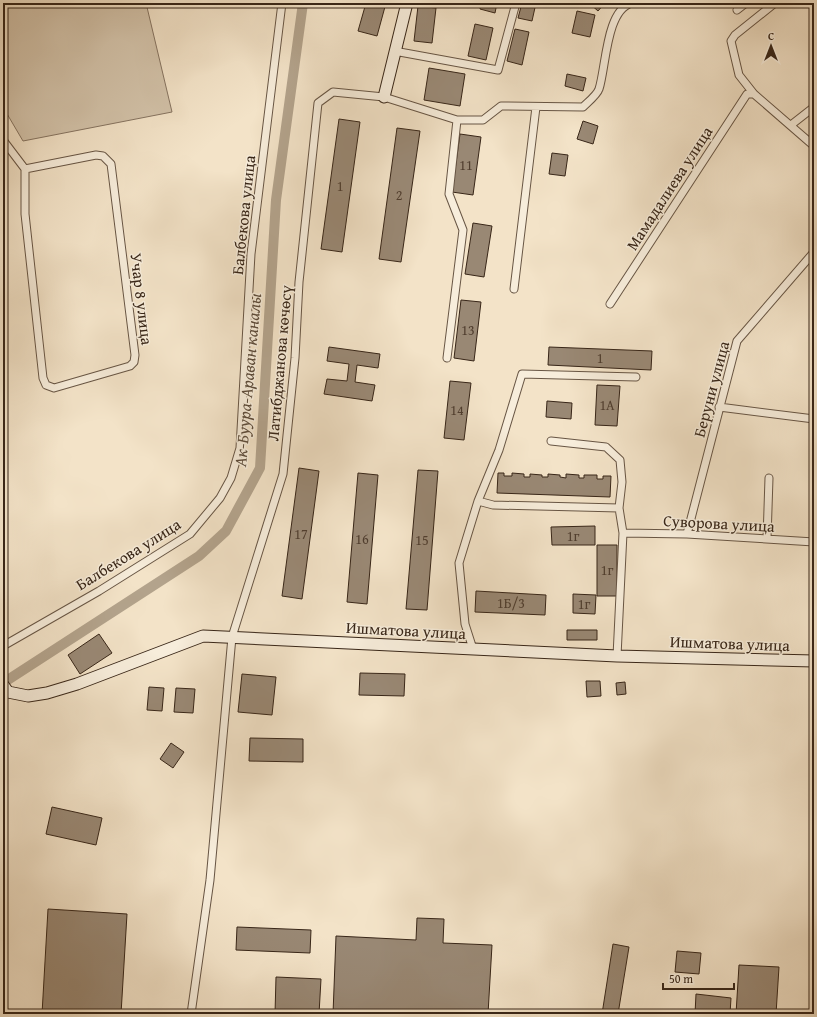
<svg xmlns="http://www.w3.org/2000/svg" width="817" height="1017" font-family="'Gentium Book Plus',serif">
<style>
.green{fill:#d3c3aa;stroke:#867461}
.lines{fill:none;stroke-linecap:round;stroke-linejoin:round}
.canal{stroke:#b3a38c;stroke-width:10}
.building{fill:#998874;stroke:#382618}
.street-casing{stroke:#675544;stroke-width:9}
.secondary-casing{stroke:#382618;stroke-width:13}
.street{stroke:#f7eddb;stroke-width:7}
.secondary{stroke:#f7eddb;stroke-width:11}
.labels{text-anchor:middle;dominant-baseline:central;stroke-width:3;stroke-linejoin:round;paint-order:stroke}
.number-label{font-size:14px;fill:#503e2f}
.street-label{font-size:16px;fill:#382618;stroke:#f7eddb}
.water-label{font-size:17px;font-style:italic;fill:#5d4c3b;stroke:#f7eddb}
</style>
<rect width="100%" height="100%" fill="#f3e3c8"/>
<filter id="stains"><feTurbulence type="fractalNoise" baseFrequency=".005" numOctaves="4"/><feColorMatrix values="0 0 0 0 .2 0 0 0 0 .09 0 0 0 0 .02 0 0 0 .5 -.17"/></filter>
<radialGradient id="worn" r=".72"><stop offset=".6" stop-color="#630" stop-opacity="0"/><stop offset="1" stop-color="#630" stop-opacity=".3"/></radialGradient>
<path class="green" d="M 3,3 L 146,3 L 172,112 L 23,141 L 3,107 Z"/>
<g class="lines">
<path class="canal" d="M 3,683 L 199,556 L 226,531 L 260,468 L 276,200 L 303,3"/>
</g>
<path class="building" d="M 366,3 L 386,3 L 377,36 L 358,31 Z
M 481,3 L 497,3 L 495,13 L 480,9 Z
M 522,3 L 536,3 L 532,21 L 518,18 Z
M 589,3 L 605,3 L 598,11 Z
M 418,6 L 436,8 L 432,43 L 414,41 Z
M 577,11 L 595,15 L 590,37 L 572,33 Z
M 475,24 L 493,28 L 486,60 L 468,56 Z
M 515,29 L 529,32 L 522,65 L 507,61 Z
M 429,68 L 465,74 L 460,106 L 424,100 Z
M 567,74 L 586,78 L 583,91 L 565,86 Z
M 339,119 L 360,122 L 342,252 L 321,249 Z
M 583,121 L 598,126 L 593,144 L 577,139 Z
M 397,128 L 420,131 L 401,262 L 379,259 Z
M 460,134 L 481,137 L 473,195 L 452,192 Z
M 552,153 L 568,155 L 565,176 L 549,174 Z
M 473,223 L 492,226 L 484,277 L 465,274 Z
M 461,300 L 481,302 L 474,361 L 454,358 Z
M 329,347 L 380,354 L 378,368 L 357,365 L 355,382 L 375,385 L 372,401 L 324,394 L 327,379 L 347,381 L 349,364 L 327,361 Z
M 549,347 L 652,351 L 651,370 L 548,365 Z
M 450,381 L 471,383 L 464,440 L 444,438 Z
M 597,385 L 620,386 L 617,426 L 595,425 Z
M 547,401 L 572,403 L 571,419 L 546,417 Z
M 299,468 L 319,471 L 302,599 L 282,596 Z
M 418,470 L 438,471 L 427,610 L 406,609 Z
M 358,473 L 378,475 L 367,604 L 347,602 Z
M 498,473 L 504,473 L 504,476 L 512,476 L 512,473 L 524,474 L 524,477 L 530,477 L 530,474 L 542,475 L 542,477 L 548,477 L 548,474 L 560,475 L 560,477 L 566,478 L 566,474 L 579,475 L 579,478 L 584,478 L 584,475 L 597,475 L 597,479 L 603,479 L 603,476 L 611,476 L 610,497 L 497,493 Z
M 595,526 L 595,545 L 552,545 L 551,527 Z
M 597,545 L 617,545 L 617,596 L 597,596 Z
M 476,591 L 546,595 L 545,615 L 475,612 Z
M 573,594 L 596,595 L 595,614 L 573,613 Z
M 567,630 L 597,630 L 597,640 L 567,640 Z
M 99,634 L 112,653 L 80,674 L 68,655 Z
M 360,673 L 405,674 L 404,696 L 359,695 Z
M 242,674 L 276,677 L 272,715 L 238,712 Z
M 586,681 L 600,681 L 601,696 L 587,697 Z
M 625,682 L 626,694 L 617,695 L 616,683 Z
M 149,687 L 164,688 L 162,711 L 147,710 Z
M 176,688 L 195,689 L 193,713 L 174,712 Z
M 250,738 L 303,739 L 303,762 L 249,761 Z
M 171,743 L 184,752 L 173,768 L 160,759 Z
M 52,807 L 102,818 L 96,845 L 46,834 Z
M 48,909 L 127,914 L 121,1014 L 42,1014 Z
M 417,918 L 444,919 L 443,943 L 492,945 L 488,1014 L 333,1014 L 336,936 L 416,940 Z
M 237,927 L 311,930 L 310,953 L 236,950 Z
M 613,944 L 629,947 L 618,1014 L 602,1014 Z
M 677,951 L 701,953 L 699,974 L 675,972 Z
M 739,965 L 779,967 L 776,1014 L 736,1014 Z
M 276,977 L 321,979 L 319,1014 L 275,1014 Z
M 696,994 L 731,998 L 730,1014 L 695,1014 Z"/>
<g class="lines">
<g class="street-casing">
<path id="street" d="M 775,3 L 735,35 L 731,41 L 739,75 L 754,94 L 814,146
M 737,10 L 746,3
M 394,51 L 498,70 L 516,3
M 791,125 L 814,107
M 3,140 L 25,169 L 25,214 L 43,378 L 46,385 L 54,388 L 130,366 L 134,362 L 135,355 L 111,164 L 103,156 L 96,155 L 25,169
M 514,289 L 536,107
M 610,304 L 747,94 L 754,94
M 447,358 L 463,230 L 449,194 L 457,120
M 719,407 L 814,419
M 551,441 L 606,447 L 620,460 L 622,482 L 619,508 L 623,533 L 617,656
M 478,501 L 493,505 L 619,508
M 623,533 L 687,534 L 814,542
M 687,534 L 737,341 L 814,252
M 767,539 L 769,478
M 3,646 L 99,591 L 190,534 L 220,498 L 231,478 L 240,448 L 251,254 L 282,3
M 473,649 L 465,624 L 459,563 L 478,501 L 499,450 L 522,374 L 636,377
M 191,1014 L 210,880 L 232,637 L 283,474 L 295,358 L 299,282 L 318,103 L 333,92 L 384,97 L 457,120 L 483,120 L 501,106 L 583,107 C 588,102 597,95 599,89 C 606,68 606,9 632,3"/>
</g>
<g class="secondary-casing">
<path id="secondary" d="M 384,97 L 407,3
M 3,685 L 8,692 L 28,696 L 47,693 L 77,684 L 203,636 L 617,656 L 814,661"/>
</g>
<use href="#street" class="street"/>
<use href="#secondary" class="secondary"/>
</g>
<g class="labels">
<g class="number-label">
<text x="466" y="165">11</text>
<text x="340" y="186">1</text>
<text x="399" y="195">2</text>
<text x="468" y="330">13</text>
<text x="600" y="358">1</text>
<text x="607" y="405">1А</text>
<text x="457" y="410">14</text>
<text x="301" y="534">17</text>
<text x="573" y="536">1г</text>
<text x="362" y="539">16</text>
<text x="422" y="540">15</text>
<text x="607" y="570">1г</text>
<text x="511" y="603">1Б/3</text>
<text x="584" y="604">1г</text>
</g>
<g class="street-label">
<text transform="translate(669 188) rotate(-57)">Мамадалиева улица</text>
<text transform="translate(243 215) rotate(-84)">Балбекова улица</text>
<text transform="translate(142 299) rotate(83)">Учар 8 улица</text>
<text transform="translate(279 363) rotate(-85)">Латибджанова көчөсү</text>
<text transform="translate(711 389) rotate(-75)">Беруни улица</text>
<text transform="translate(719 523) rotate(3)">Суворова улица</text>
<text transform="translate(128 554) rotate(-32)">Балбекова улица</text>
<text transform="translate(406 630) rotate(3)">Ишматова улица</text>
<text transform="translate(730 643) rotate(2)">Ишматова улица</text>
</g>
<g class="water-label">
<text transform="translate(247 380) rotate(-85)">Ак-Буура-Араван каналы</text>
</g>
</g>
<rect width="817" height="1017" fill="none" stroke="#f3e3c8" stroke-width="16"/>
<rect x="4" y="4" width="809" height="1009" fill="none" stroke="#382618" stroke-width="2"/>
<rect x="8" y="8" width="801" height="1001" fill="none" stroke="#382618"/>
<g transform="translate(771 46)" stroke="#f7eddb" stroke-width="3" paint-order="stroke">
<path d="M0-3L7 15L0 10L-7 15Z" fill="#382618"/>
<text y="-6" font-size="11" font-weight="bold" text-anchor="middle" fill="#382618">С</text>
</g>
<path d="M663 983v6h71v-6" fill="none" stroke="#382618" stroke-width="2"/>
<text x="669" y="983" font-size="12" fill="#382618" stroke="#f7eddb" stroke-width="3" paint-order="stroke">50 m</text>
<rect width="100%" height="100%" filter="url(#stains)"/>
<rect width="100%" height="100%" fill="url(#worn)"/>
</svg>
